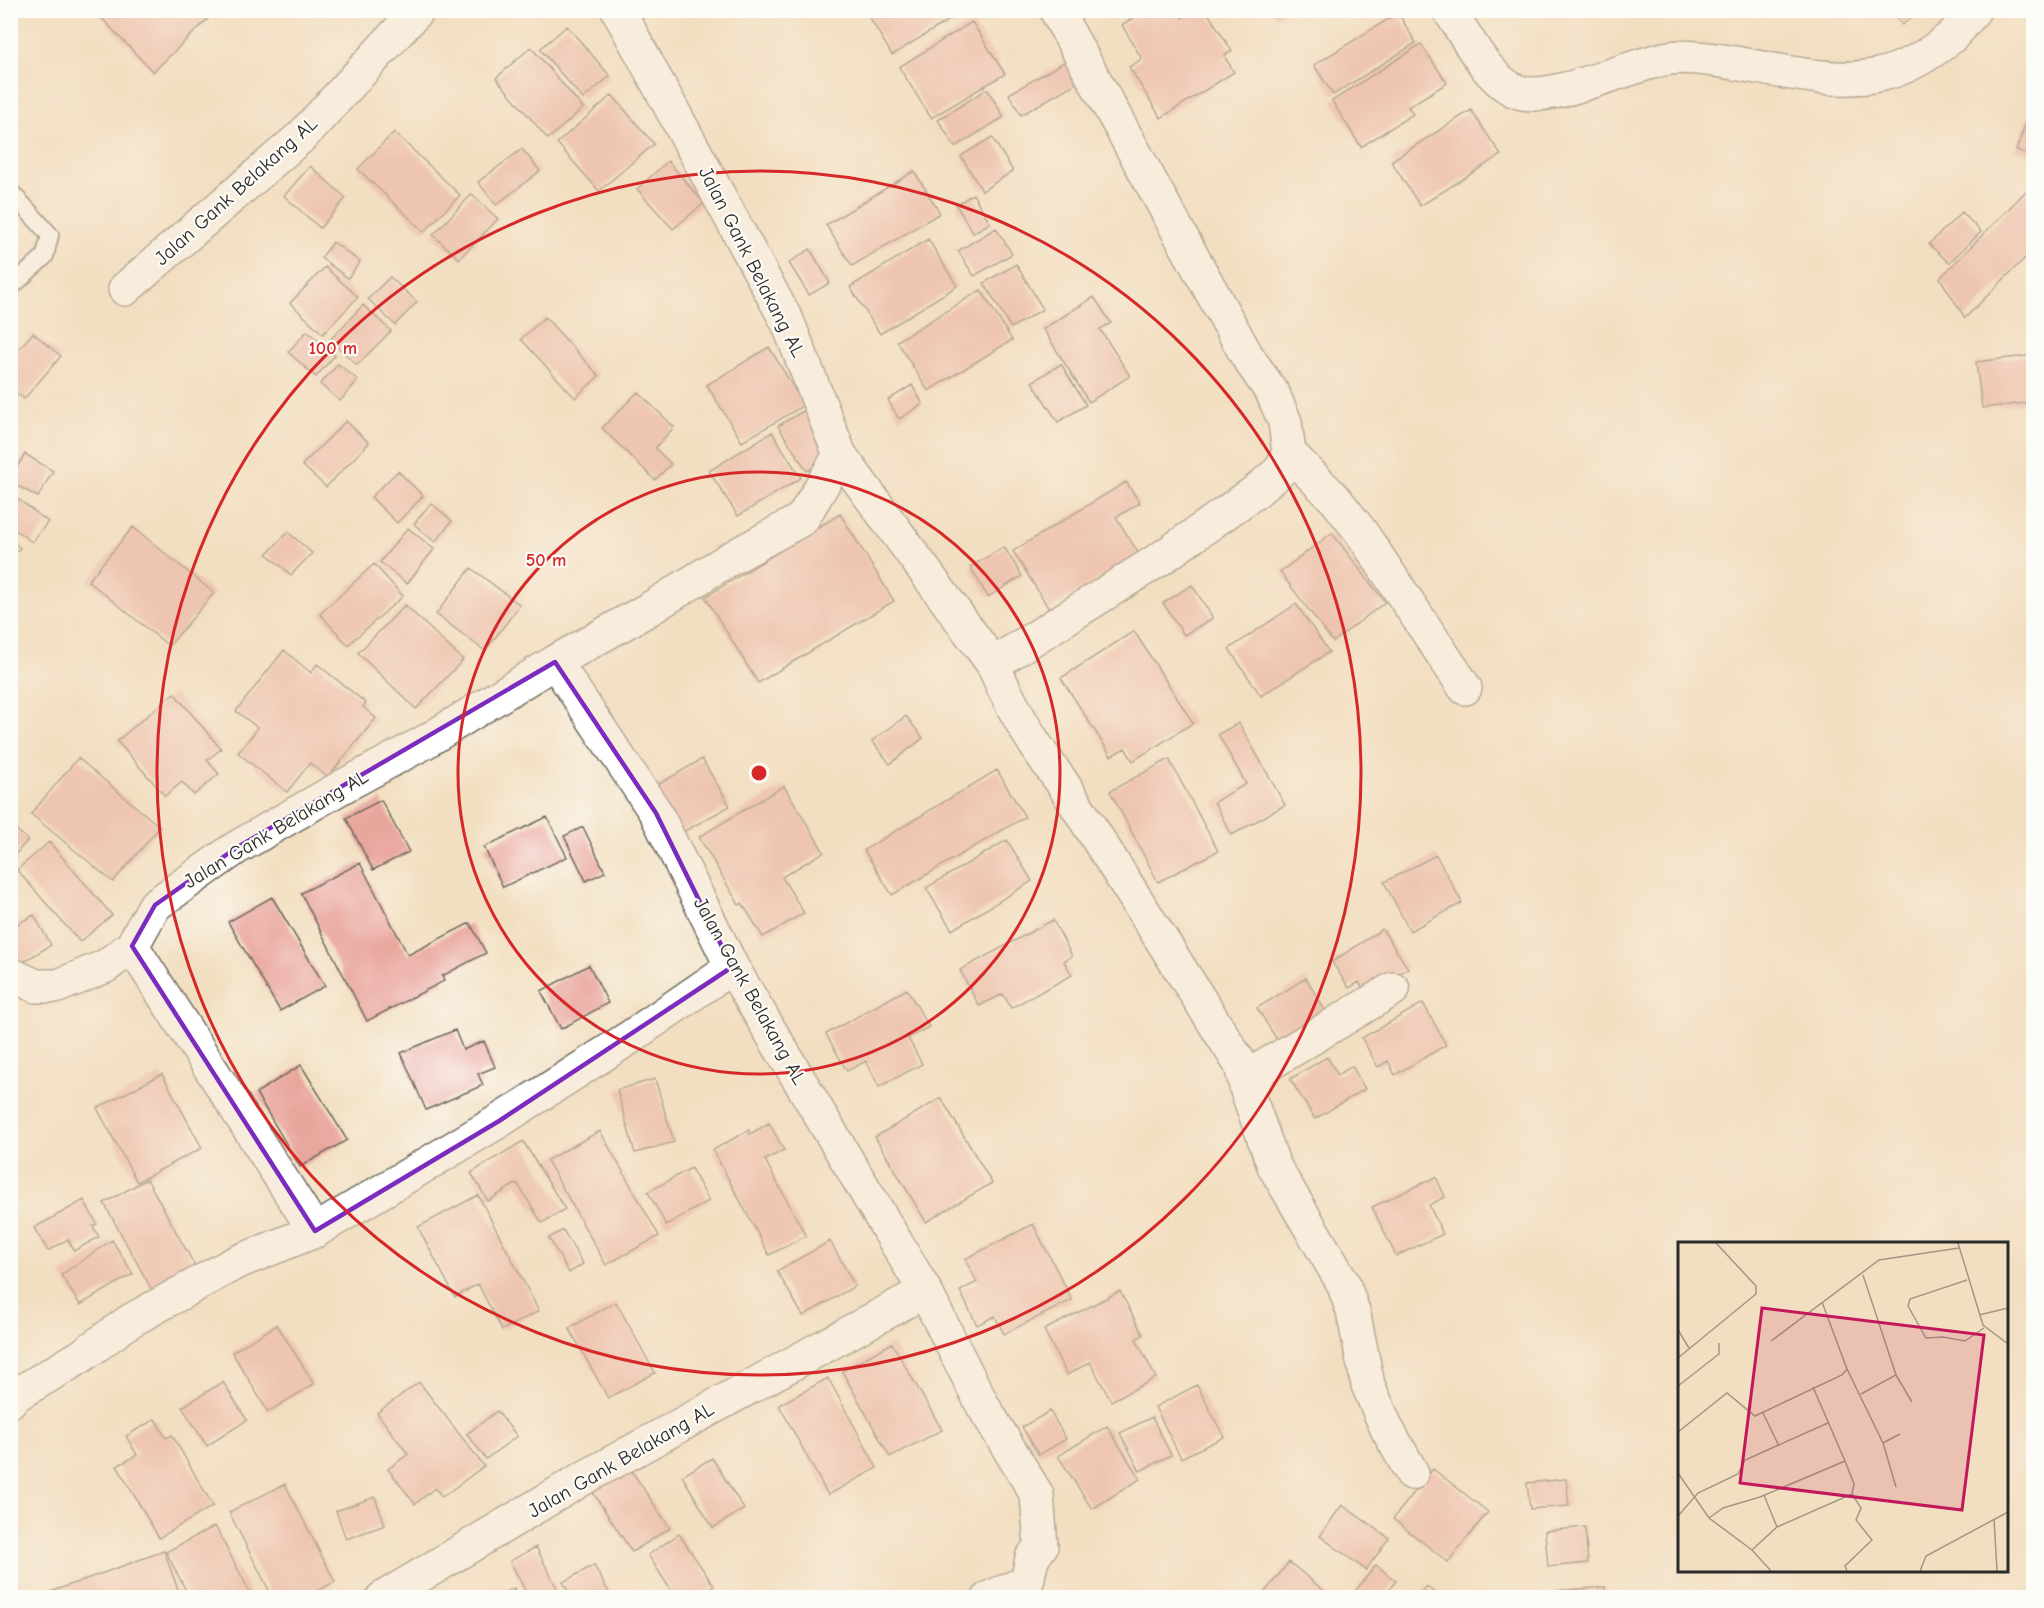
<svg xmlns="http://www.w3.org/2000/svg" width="2044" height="1608" font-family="'Comic Neue',sans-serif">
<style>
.building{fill:#e9a69d}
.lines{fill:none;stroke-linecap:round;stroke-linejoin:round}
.lane-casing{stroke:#716a60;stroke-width:20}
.street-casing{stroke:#716a60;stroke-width:36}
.lane{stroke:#fff;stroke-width:16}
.street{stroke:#fff;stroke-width:33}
.marked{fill:none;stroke:#7b2cbf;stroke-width:4.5;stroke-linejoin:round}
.ring{fill:none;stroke:#d62828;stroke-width:3}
.labels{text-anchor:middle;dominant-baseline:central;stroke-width:4.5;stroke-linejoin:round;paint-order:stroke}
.street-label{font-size:20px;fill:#2b2b2b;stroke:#fdfcf7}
.inset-road{fill:none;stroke:#a29785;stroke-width:1.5}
.view{fill:#c2185b;fill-opacity:0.15;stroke:#c2185b;stroke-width:3}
.inset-edge{fill:none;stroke:#2b2b2b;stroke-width:3}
.centre{fill:#d62828;stroke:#fdfcf7;stroke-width:3}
.ring-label{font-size:18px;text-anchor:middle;font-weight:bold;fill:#d62828;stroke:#fdfcf7;stroke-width:4.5;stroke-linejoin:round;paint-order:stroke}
</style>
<rect width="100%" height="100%" fill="#fdfcf7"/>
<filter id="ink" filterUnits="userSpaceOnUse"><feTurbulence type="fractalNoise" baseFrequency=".0167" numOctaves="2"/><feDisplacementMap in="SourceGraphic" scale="12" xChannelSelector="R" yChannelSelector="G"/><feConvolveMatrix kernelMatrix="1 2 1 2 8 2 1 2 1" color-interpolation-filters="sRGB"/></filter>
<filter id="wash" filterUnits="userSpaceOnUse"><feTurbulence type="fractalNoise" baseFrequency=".008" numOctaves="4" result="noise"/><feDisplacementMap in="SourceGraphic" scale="24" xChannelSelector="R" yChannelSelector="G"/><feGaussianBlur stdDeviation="1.35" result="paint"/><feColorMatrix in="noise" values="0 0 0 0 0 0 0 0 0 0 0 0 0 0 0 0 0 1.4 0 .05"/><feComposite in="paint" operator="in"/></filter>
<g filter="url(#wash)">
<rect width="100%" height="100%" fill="#f2dfc1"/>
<g id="blocks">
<path class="building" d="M 94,10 L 217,10 L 153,72 Z
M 865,10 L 957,10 L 959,14 L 892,55 Z
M 1145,10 L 1177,10 L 1182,18 L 1194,10 L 1206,10 L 1232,51 L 1224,56 L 1234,72 L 1161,118 L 1129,67 L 1142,59 L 1122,25 Z
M 1271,10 L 1287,10 L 1276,18 Z
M 1890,10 L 1921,10 L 1902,25 Z
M 1398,13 L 1416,43 L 1333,95 L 1314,65 Z
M 972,22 L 1005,74 L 931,118 L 899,67 Z
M 567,26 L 610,76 L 583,99 L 540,49 Z
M 1421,44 L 1447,83 L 1408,107 L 1413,114 L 1361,147 L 1332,101 Z
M 531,47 L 583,108 L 548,139 L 496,78 Z
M 1066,61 L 1078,82 L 1021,115 L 1009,94 Z
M 987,89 L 1004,117 L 955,147 L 938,120 Z
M 612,95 L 654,144 L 599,191 L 557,143 Z
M 2033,103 L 2034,103 L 2034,162 L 2029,161 L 2031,155 L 2016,150 Z
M 1471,110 L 1501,155 L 1420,206 L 1391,161 Z
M 394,132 L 460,195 L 424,232 L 358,169 Z
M 992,137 L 1013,171 L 982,191 L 961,156 Z
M 522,149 L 540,171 L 496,205 L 478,182 Z
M 668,161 L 704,203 L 673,229 L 637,189 Z
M 310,166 L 346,198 L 320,228 L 284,196 Z
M 914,171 L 940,213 L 852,266 L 826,225 Z
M 2025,192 L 2034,195 L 2034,249 L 1965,318 L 1940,278 Z
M 472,194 L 498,219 L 459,259 L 433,235 Z
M 973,194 L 990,223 L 973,233 L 956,205 Z
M 1962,212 L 1981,232 L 1949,263 L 1929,244 Z
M 996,228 L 1012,254 L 974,276 L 958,251 Z
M 928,239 L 957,286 L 880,334 L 850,287 Z
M 333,242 L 360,262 L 348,278 L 321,258 Z
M 810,249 L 830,283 L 809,295 L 789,263 Z
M 1016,264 L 1043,309 L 1011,328 L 984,283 Z
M 325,267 L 358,297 L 323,334 L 290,303 Z
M 390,277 L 417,302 L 395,325 L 368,299 Z
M 981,290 L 1012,340 L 928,391 L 897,341 Z
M 1094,297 L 1111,323 L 1100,329 L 1130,376 L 1089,402 L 1043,329 Z
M 363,305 L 391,331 L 357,365 L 330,340 Z
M 545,317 L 599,376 L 575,398 L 521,339 Z
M 307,331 L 335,355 L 316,377 L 288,352 Z
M 33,333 L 61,356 L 24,399 L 10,388 L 10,359 Z
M 769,347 L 804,405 L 742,442 L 707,385 Z
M 2034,355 L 2034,402 L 1982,408 L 1976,362 Z
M 338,364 L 358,380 L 340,401 L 320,384 Z
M 1061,364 L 1086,405 L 1058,422 L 1032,382 Z
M 912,385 L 923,404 L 899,419 L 888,400 Z
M 638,392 L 674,427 L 655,448 L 671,464 L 655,480 L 602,428 Z
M 805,410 L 833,455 L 807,471 L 778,426 Z
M 346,421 L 369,443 L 326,487 L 302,465 Z
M 772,432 L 801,478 L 738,516 L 709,471 Z
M 25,454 L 53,471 L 38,497 L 10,482 L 10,478 Z
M 398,471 L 423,496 L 397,523 L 371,497 Z
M 1126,482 L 1140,503 L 1116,517 L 1139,554 L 1049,609 L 1013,551 Z
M 10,493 L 48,522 L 32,542 L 10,526 Z
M 431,503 L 452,521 L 435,542 L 414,524 Z
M 840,514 L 894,601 L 758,683 L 705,597 Z
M 133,527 L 214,593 L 169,646 L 88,581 Z
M 408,528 L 434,549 L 407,584 L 380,562 Z
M 288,532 L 312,553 L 291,575 L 267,554 Z
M 1332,533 L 1385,602 L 1333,642 L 1280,572 Z
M 10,539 L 20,548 L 10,557 Z
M 1004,547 L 1022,576 L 988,597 L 970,567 Z
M 374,564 L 403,596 L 348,645 L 320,614 Z
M 471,568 L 520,605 L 485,651 L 436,614 Z
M 1192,585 L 1213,618 L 1184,635 L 1163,603 Z
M 1296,604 L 1329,652 L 1261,696 L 1229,649 Z
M 405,605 L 463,660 L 416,709 L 358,653 Z
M 1134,631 L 1193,723 L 1133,761 L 1125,748 L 1111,756 L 1061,678 Z
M 284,650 L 311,673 L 317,664 L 366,703 L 363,707 L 376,718 L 328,777 L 310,763 L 287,792 L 238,753 L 258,728 L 236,711 Z
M 174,693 L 221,749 L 207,760 L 219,774 L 194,795 L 182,782 L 165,796 L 117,741 Z
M 906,716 L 923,738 L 890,764 L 872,741 Z
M 1239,723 L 1285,805 L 1232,835 L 1214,802 L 1246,784 L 1218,734 Z
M 78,758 L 160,827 L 113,882 L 31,814 Z
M 702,759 L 730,806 L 676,836 L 649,790 Z
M 1169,759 L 1218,851 L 1158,882 L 1110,791 Z
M 997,770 L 1025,817 L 892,895 L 864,850 Z
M 784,786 L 824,852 L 782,877 L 804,913 L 763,937 L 742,903 L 739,905 L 699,837 Z
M 381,800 L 409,852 L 373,870 L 346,818 Z
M 547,817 L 567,857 L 503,887 L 484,847 Z
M 10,824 L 28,840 L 10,860 Z
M 583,827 L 605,872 L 586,881 L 564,836 Z
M 1007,840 L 1032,881 L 952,930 L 926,888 Z
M 49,842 L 112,915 L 80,942 L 17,870 Z
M 1436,855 L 1462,903 L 1410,931 L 1384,882 Z
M 360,863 L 408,955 L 470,923 L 486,953 L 442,976 L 444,981 L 367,1021 L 301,893 Z
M 272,897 L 325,986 L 280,1011 L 228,922 Z
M 34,915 L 51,945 L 15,967 L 10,960 L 10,928 Z
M 1053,920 L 1072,956 L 1064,961 L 1072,975 L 1011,1008 L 1003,994 L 979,1006 L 960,970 Z
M 1382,929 L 1408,968 L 1367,995 L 1359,982 L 1349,988 L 1332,962 Z
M 589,965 L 608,1003 L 561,1029 L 541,991 Z
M 1306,978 L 1329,1017 L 1281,1046 L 1257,1008 Z
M 907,989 L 929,1027 L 908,1038 L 922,1064 L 879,1087 L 866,1061 L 847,1071 L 826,1034 Z
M 1423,1003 L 1446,1045 L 1395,1075 L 1388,1061 L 1378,1067 L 1362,1038 Z
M 455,1030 L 463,1050 L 484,1041 L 495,1067 L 478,1074 L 483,1085 L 426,1110 L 401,1053 Z
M 1327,1057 L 1338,1075 L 1352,1066 L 1365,1089 L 1315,1119 L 1290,1079 Z
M 301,1065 L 347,1140 L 300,1167 L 256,1093 Z
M 162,1074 L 202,1148 L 137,1182 L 97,1108 Z
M 655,1079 L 674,1142 L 635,1153 L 617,1090 Z
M 941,1098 L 992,1183 L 926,1222 L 875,1137 Z
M 769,1123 L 784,1150 L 765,1160 L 806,1236 L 769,1255 L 713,1150 L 749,1130 L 750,1134 Z
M 600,1131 L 659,1236 L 606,1265 L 547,1160 Z
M 523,1141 L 565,1209 L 542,1223 L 517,1183 L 488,1201 L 471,1173 Z
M 691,1168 L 709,1201 L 666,1225 L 648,1192 Z
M 1436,1177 L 1445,1197 L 1429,1205 L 1443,1234 L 1396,1256 L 1372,1207 Z
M 147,1179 L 195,1266 L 152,1290 L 104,1203 Z
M 478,1195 L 539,1311 L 502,1330 L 478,1284 L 455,1297 L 418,1227 Z
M 84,1200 L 97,1224 L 93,1226 L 99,1237 L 74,1251 L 68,1239 L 48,1251 L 34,1228 Z
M 1033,1224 L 1072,1300 L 1004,1334 L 995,1316 L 977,1325 L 960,1291 L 977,1282 L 965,1259 Z
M 563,1230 L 583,1264 L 569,1273 L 549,1238 Z
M 112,1240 L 133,1274 L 80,1305 L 61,1275 Z
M 830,1241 L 855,1286 L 803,1316 L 777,1271 Z
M 1120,1291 L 1143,1335 L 1136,1339 L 1156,1378 L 1111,1401 L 1090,1362 L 1067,1375 L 1044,1330 Z
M 616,1302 L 655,1373 L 608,1398 L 569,1328 Z
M 277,1325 L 314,1384 L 268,1412 L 232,1352 Z
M 892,1343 L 942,1430 L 890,1457 L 842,1371 Z
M 828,1378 L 877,1468 L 828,1495 L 779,1405 Z
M 223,1382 L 247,1420 L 207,1446 L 182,1407 Z
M 419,1382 L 484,1466 L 442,1497 L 435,1488 L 415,1504 L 388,1469 L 408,1454 L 377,1413 Z
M 1197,1385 L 1224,1437 L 1181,1458 L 1155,1407 Z
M 497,1411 L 517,1436 L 486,1459 L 467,1434 Z
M 1050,1411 L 1066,1439 L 1039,1455 L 1022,1427 Z
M 1152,1417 L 1171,1455 L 1140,1471 L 1120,1433 Z
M 155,1419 L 166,1438 L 172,1435 L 213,1506 L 159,1538 L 117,1466 L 137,1455 L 126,1436 Z
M 1107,1426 L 1140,1479 L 1092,1509 L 1058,1456 Z
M 712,1458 L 744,1509 L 713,1528 L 682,1476 Z
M 627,1464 L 670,1528 L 632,1552 L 590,1488 Z
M 1433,1469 L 1488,1512 L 1448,1562 L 1393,1519 Z
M 1566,1479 L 1569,1506 L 1530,1509 L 1527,1483 Z
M 285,1484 L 335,1582 L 304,1598 L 273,1598 L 229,1512 Z
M 375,1497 L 385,1525 L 346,1539 L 336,1511 Z
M 1342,1505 L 1389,1538 L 1366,1570 L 1320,1536 Z
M 215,1526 L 253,1598 L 190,1598 L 166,1552 Z
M 1585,1527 L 1588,1563 L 1548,1567 L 1545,1531 Z
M 679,1534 L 714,1586 L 696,1598 L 676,1598 L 648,1555 Z
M 536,1547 L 562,1598 L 529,1598 L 510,1561 Z
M 164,1551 L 181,1598 L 36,1598 L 36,1597 Z
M 1289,1562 L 1333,1598 L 1260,1598 Z
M 594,1565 L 612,1598 L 572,1598 L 563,1582 Z
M 1376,1565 L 1396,1581 L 1382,1598 L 1357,1598 L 1353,1594 Z
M 1426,1586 L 1442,1598 L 1417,1598 Z
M 1605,1587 L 1606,1598 L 1555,1598 L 1555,1591 Z
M 514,1588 L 518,1598 L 494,1598 Z"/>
</g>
</g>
<g filter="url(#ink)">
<use href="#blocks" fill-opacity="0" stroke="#716a60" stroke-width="1.5"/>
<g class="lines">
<g class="lane-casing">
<path id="lane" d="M 10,191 L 50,235 L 45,256 L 10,288"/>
</g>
<g class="street-casing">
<path id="street" d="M 618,10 L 788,323 L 840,455 L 993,664 C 1011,708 1032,743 1061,781 L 1241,1065 L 1247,1091
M 1449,10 C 1466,35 1489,83 1519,92 C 1553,103 1631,64 1669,58 C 1690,55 1725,61 1746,65 C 1786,72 1838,84 1878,75 C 1904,70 1930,54 1950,38 C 1959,30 1967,19 1974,10
M 125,289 L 302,136 L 418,10
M 1289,453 L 1336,500 L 1361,532 L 1465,688
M 993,664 L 1163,557 L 1255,492 L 1280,471 L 1289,453 L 1285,422 L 1273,394 L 1247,356 L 1056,10
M 132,946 L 315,1231
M 10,974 L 36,986 L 58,986 L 106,966 L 132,946 L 155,905 L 236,848 L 340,788 L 425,742 L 555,662 L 649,609 L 726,561 L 802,519 L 840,455
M 1393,989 L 1262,1068 L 1247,1091 L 1274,1166 L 1343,1283 L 1353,1311 L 1368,1385 L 1387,1429 L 1412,1473
M 925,1291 L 982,1404 L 1037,1495 L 1041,1546 L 1032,1558 L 1027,1582 L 989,1598
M 10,1401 L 14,1396 L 80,1357 L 130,1321 L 235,1263 L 315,1231 L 499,1121 L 629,1038 L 732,967
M 383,1598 L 582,1479 L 925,1291 L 732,967 L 656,813 L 555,662"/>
</g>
<use href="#lane" class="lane"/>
<use href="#street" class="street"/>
</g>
</g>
<path d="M0 0H2044V1608H0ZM 555,662 L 656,813 L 732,967 L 499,1121 L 315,1231 L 132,946 L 155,905 L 236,848 Z" fill="#f2dfc1" fill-opacity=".55" fill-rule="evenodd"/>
<path class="marked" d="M 555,662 L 656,813 L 732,967 L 499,1121 L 315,1231 L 132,946 L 155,905 L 236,848 Z"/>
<g class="ring">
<circle cx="759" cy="773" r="301"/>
<circle cx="759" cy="773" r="602"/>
</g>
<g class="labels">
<g class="street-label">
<text transform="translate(236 191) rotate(-42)">Jalan Gank Belakang AL</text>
<text transform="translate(752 262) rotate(63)">Jalan Gank Belakang AL</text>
<text transform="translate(276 829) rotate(-31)">Jalan Gank Belakang AL</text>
<text transform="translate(750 991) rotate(61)">Jalan Gank Belakang AL</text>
<text transform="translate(621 1460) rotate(-30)">Jalan Gank Belakang AL</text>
</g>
</g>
<g transform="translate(1678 1242)">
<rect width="330" height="330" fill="#f2dfc1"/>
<path class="inset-road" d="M 280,1 L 305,83 L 330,102M 289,38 L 232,57 L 230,64 L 248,96 L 265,95 L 287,99 L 306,86M 144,60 L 169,127 L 205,201M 301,73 L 330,66M 0,88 L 11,106M 93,99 L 201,18 L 281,6M 0,116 L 78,52 L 78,44 L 38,1M 218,133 L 234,160M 0,144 L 41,112 L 41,101M 183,152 L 218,133 L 185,33M 85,171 L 101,204M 0,190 L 49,151 L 77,174 L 164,133 L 169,127M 0,231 L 31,276 L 74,308 L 93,329M 218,245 L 205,201 L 222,192M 86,253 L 99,285M 0,274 L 20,251 L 60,232 L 67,218 L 150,181M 31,276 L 45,266 L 82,255 L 167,219 L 135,145M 316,277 L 319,329M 74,308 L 99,285 L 174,252 L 176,242 L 167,219M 169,329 L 167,324 L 194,298 L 178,278 L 183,266 L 174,252M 242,329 L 248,314 L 330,270"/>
<path class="view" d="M 84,66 L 306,93 L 284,268 L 62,241 Z"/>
<rect width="330" height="330" class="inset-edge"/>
</g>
<circle cx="759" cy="773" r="9" class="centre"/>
<g class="ring-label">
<text x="333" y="354">100 m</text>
<text x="546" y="566">50 m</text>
</g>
<rect width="2044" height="1608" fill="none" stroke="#fdfcf7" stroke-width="36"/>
</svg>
